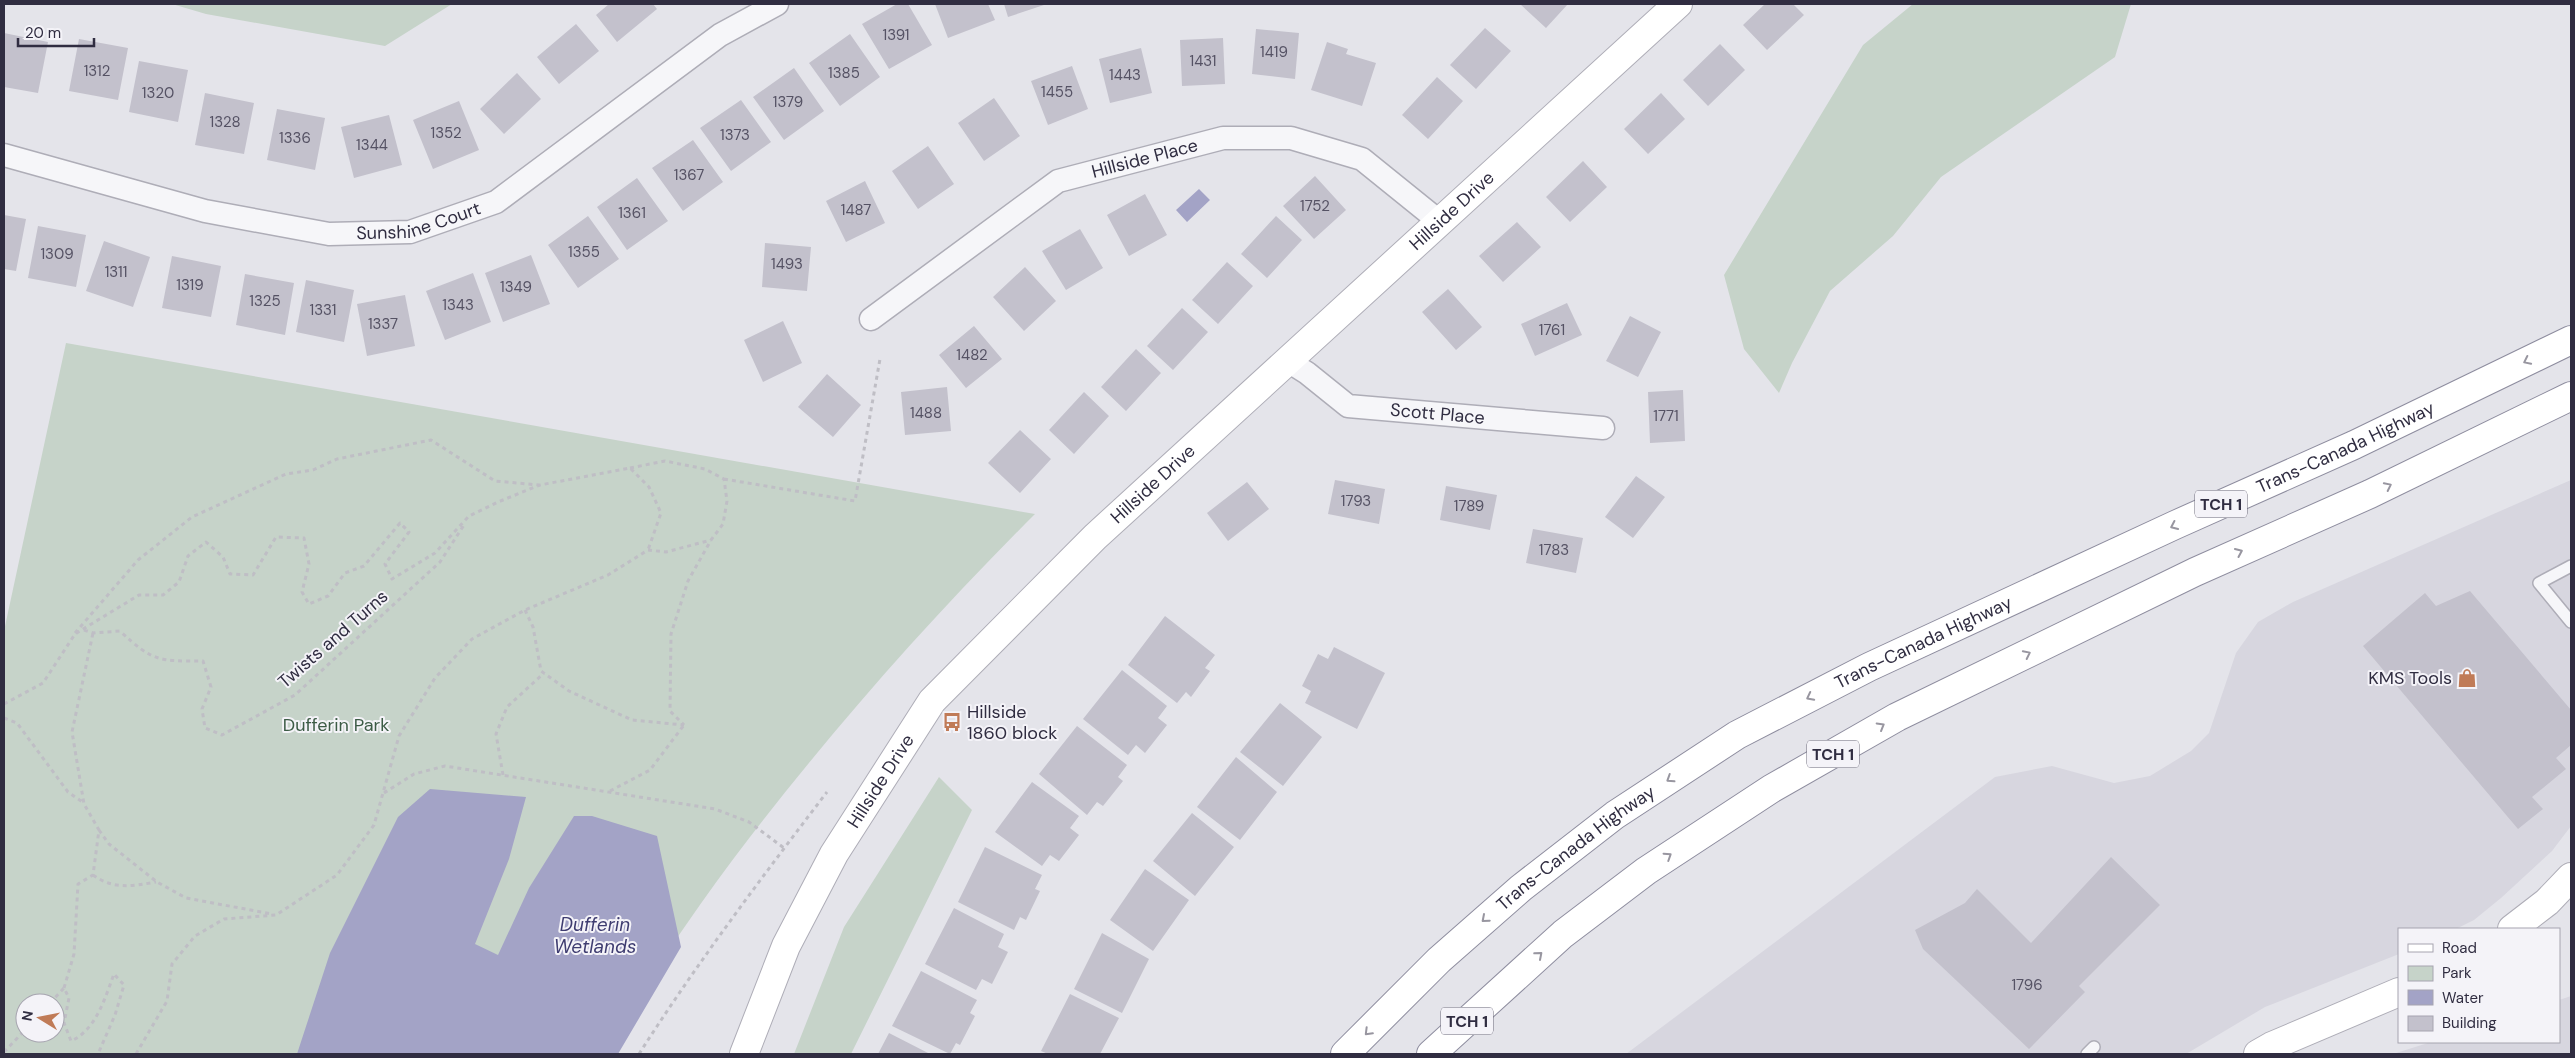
<svg xmlns="http://www.w3.org/2000/svg" width="2575" height="1058" font-family="'DM Sans',sans-serif">
<style>
.built{fill:#d7d6df}
.green{fill:#c6d3c9;fill-rule:evenodd}
.water{fill:#a3a3c6}
.building{fill:#c3c1cc}
.lines{fill:none;stroke-linecap:round;stroke-linejoin:round}
.lane-casing{stroke:#aeadb7;stroke-width:14}
.street-casing{stroke:#aeadb7;stroke-width:25}
.secondary-casing{stroke:#aeadb7;stroke-width:30}
.highway-casing{stroke:#8e8d9f;stroke-width:30}
.path{stroke:#bfbec5;stroke-width:3;stroke-dasharray:4 4;stroke-linecap:butt}
.lane{stroke:#f6f6f9;stroke-width:11}
.street{stroke:#f6f6f9;stroke-width:22}
.secondary{stroke:#fff;stroke-width:28}
.highway{stroke:#fff;stroke-width:28}
.oneway{stroke:#9896a0}
.labels{text-anchor:middle;dominant-baseline:central;stroke-width:4;stroke-linejoin:round;paint-order:stroke}
.number-label{font-size:15px;fill:#555264}
.shield{fill:#f4f3f8;stroke:#6b6878;stroke-width:1}
.shield-label{font-size:16px;font-weight:bold;fill:#302d41}
.street-label{font-size:18px;fill:#302d41;stroke:#f4f3f8}
.poi-label{font-size:18px;fill:#302d41;stroke:#f4f3f8;text-anchor:end}
.park-label{font-size:18px;fill:#3c5b45;stroke:#f4f3f8}
.water-label{font-size:19px;font-style:italic;fill:#3e3c70;stroke:#f4f3f8}
</style>
<rect width="100%" height="100%" fill="#e4e4ea"/>
<path class="built" d="M 2571,480 L 2571,826 L 2552,851 L 2501,898 L 2474,920 L 2456,929 L 2399,929 L 2399,954 L 2265,1007 L 2186,1054 L 1626,1054 L 1995,777 L 2052,766 L 2114,783 L 2150,776 L 2191,751 L 2209,733 L 2236,653 L 2258,622 L 2293,602 Z
M 2571,996 L 2571,1054 L 2393,1054 L 2431,1042 L 2559,1042 L 2559,1000 Z"/>
<path class="green" d="M 172,4 L 452,4 L 385,46 L 206,14 Z
M 1913,4 L 2131,4 L 2115,57 L 1941,177 L 1893,236 L 1830,291 L 1792,363 L 1779,393 L 1744,349 L 1724,275 L 1863,45 Z
M 66,343 L 1035,514 C 933,616 838,723 750,837 C 696,907 648,981 599,1054 L 4,1054 L 4,631 ZM 25,1003 L 55,1003 L 55,1033 L 25,1033 Z
M 939,777 L 972,810 L 851,1054 L 794,1054 L 844,927 Z"/>
<path class="water" d="M 1199,189 L 1210,200 L 1187,222 L 1176,210 Z
M 430,789 L 526,797 L 509,859 L 475,944 L 498,955 L 529,888 L 574,816 L 592,816 L 657,836 L 681,947 L 618,1054 L 297,1054 L 330,953 L 398,817 Z"/>
<path class="building" d="M 609,4 L 653,4 L 657,9 L 617,42 L 596,15 Z
M 897,4 L 908,4 L 932,45 L 889,69 L 862,24 Z
M 935,4 L 988,4 L 995,20 L 948,38 Z
M 1004,4 L 1047,4 L 1008,17 Z
M 1520,4 L 1568,4 L 1546,28 Z
M 1765,4 L 1793,4 L 1804,15 L 1767,50 L 1743,25 Z
M 576,24 L 599,51 L 559,84 L 537,57 Z
M 1485,28 L 1511,51 L 1476,89 L 1450,65 Z
M 1256,29 L 1299,33 L 1295,79 L 1252,74 Z
M 4,33 L 48,42 L 38,93 L 4,87 Z
M 850,34 L 880,77 L 840,106 L 809,63 Z
M 1223,38 L 1225,84 L 1182,86 L 1180,40 Z
M 79,39 L 128,48 L 118,100 L 69,91 Z
M 1327,42 L 1348,49 L 1346,54 L 1376,63 L 1362,106 L 1311,90 Z
M 1720,44 L 1745,70 L 1708,106 L 1683,80 Z
M 1141,48 L 1152,93 L 1110,103 L 1099,59 Z
M 139,61 L 188,70 L 178,122 L 129,112 Z
M 1072,66 L 1088,109 L 1048,125 L 1031,81 Z
M 794,68 L 824,111 L 784,140 L 753,97 Z
M 517,73 L 541,99 L 504,134 L 480,109 Z
M 1437,77 L 1463,101 L 1428,139 L 1402,115 Z
M 205,93 L 254,103 L 244,154 L 195,145 Z
M 1661,93 L 1685,119 L 1648,154 L 1624,129 Z
M 994,98 L 1020,136 L 984,161 L 958,123 Z
M 741,100 L 771,142 L 731,171 L 700,128 Z
M 459,101 L 479,150 L 433,169 L 413,120 Z
M 277,109 L 325,118 L 315,170 L 267,160 Z
M 389,115 L 402,165 L 354,178 L 341,127 Z
M 693,140 L 723,182 L 683,211 L 652,168 Z
M 928,146 L 954,184 L 918,209 L 892,171 Z
M 1583,161 L 1607,187 L 1570,222 L 1546,197 Z
M 1315,176 L 1346,210 L 1314,239 L 1283,206 Z
M 637,178 L 668,221 L 627,250 L 597,207 Z
M 865,181 L 885,223 L 846,242 L 826,201 Z
M 1145,194 L 1167,235 L 1129,256 L 1107,215 Z
M 4,215 L 26,219 L 16,271 L 4,269 Z
M 588,216 L 619,259 L 578,288 L 548,245 Z
M 1276,216 L 1302,240 L 1267,278 L 1241,254 Z
M 1517,222 L 1541,247 L 1503,282 L 1479,256 Z
M 38,226 L 86,235 L 76,287 L 28,278 Z
M 1080,229 L 1103,268 L 1066,290 L 1042,251 Z
M 104,241 L 150,257 L 133,307 L 86,291 Z
M 765,243 L 811,247 L 807,291 L 762,287 Z
M 531,255 L 550,304 L 503,322 L 485,273 Z
M 172,256 L 221,266 L 211,317 L 162,308 Z
M 1227,262 L 1253,286 L 1218,324 L 1192,300 Z
M 1025,267 L 1056,301 L 1024,331 L 993,297 Z
M 473,273 L 491,322 L 445,340 L 426,291 Z
M 245,274 L 294,283 L 285,335 L 236,325 Z
M 306,280 L 354,290 L 344,342 L 296,332 Z
M 1448,289 L 1482,327 L 1456,350 L 1422,312 Z
M 405,295 L 415,346 L 367,356 L 357,304 Z
M 1567,303 L 1582,335 L 1535,356 L 1521,324 Z
M 1182,308 L 1208,332 L 1173,370 L 1147,346 Z
M 1630,316 L 1661,332 L 1638,377 L 1606,361 Z
M 783,321 L 802,363 L 763,382 L 744,340 Z
M 974,326 L 1002,359 L 966,388 L 939,355 Z
M 1136,349 L 1161,373 L 1126,411 L 1101,387 Z
M 827,374 L 861,405 L 833,437 L 798,407 Z
M 947,387 L 951,431 L 905,435 L 901,392 Z
M 1683,390 L 1685,441 L 1650,443 L 1648,392 Z
M 1084,392 L 1109,416 L 1074,454 L 1049,430 Z
M 1020,430 L 1051,459 L 1020,493 L 988,463 Z
M 1636,476 L 1665,497 L 1633,538 L 1605,517 Z
M 1335,480 L 1385,489 L 1379,524 L 1328,514 Z
M 1247,482 L 1269,509 L 1228,541 L 1207,513 Z
M 1446,486 L 1497,495 L 1490,530 L 1440,520 Z
M 1533,529 L 1583,538 L 1576,573 L 1526,563 Z
M 2470,591 L 2571,710 L 2571,745 L 2556,758 L 2566,769 L 2532,797 L 2543,809 L 2518,829 L 2363,646 L 2425,593 L 2436,606 Z
M 1165,616 L 1215,655 L 1205,668 L 1210,671 L 1191,697 L 1186,692 L 1177,703 L 1128,665 Z
M 1334,647 L 1385,673 L 1357,729 L 1305,703 L 1311,691 L 1302,686 L 1318,654 L 1328,659 Z
M 1122,670 L 1167,706 L 1158,718 L 1167,725 L 1145,753 L 1136,745 L 1128,755 L 1083,719 Z
M 1280,703 L 1322,737 L 1283,786 L 1240,752 Z
M 1077,726 L 1127,765 L 1118,777 L 1123,781 L 1103,806 L 1097,802 L 1087,815 L 1039,774 Z
M 1236,757 L 1277,792 L 1240,840 L 1197,807 Z
M 1032,782 L 1079,816 L 1070,828 L 1079,835 L 1059,861 L 1050,855 L 1042,866 L 995,832 Z
M 1192,813 L 1234,847 L 1195,896 L 1153,861 Z
M 985,847 L 1042,875 L 1035,889 L 1040,891 L 1026,920 L 1020,917 L 1014,930 L 958,902 Z
M 2111,857 L 2160,905 L 2079,986 L 2085,992 L 2029,1049 L 1923,949 L 1915,930 L 1965,903 L 1977,889 L 2031,943 Z
M 1145,869 L 1189,900 L 1153,951 L 1110,920 Z
M 954,908 L 1004,934 L 998,947 L 1008,952 L 992,984 L 982,979 L 976,990 L 925,964 Z
M 1102,933 L 1149,959 L 1122,1013 L 1074,989 Z
M 921,971 L 977,1000 L 970,1013 L 975,1016 L 960,1045 L 956,1043 L 950,1054 L 892,1026 Z
M 1070,994 L 1119,1018 L 1100,1054 L 1048,1054 L 1041,1051 Z
M 889,1033 L 930,1054 L 878,1054 Z"/>
<g class="lines">
<g class="lane-casing">
<path id="lane" d="M 2571,566 L 2539,583 L 2571,622
M 2087,1054 L 2094,1047"/>
</g>
<g class="street-casing">
<g id="street">
<path id="s1" d="M 4,155 L 205,211 L 329,234 L 410,232 L 496,202 L 720,35 L 777,4"/>
<path id="s2" d="M 871,319 L 1058,181 L 1223,138 L 1291,138 L 1362,159 L 1440,222"/>
<path id="s3" d="M 1288,361 L 1307,373 L 1348,406 L 1603,428"/>
</g>
</g>
<g class="secondary-casing">
<g id="secondary">
<path d="M 2512,929 L 2547,902 L 2571,877"/>
<path id="s4" d="M 744,1054 L 786,946 L 834,854 L 932,701 L 1095,537 L 1678,4"/>
<path d="M 2258,1054 L 2272,1046 L 2399,992"/>
</g>
</g>
<g class="highway-casing">
<g id="highway">
<path id="s5" d="M 1345,1054 L 1439,960 L 1521,888 L 1615,815 L 1737,735 L 1869,667 L 2175,525 L 2354,445 L 2571,340"/>
<path d="M 1431,1054 L 1563,934 L 1646,871 L 1771,789 L 1897,717 L 2195,572 L 2370,494 L 2571,396"/>
</g>
</g>
<path class="path" d="M 630,468 L 665,461 L 705,469 L 724,479 L 727,501 L 723,524 L 711,540 L 688,581 L 671,634 L 670,711 L 684,725
M 724,479 L 855,501 L 880,359
M 648,550 L 666,552 L 711,540
M 525,610 L 533,627 L 541,671 L 569,691 L 632,720 L 684,725
M 84,630 L 93,633 L 120,631 C 153,662 159,661 203,661 L 211,687 L 202,709 L 205,728 L 222,735 L 295,695 L 440,562 L 464,525
M 75,633 L 138,560 L 192,517 L 286,474 L 313,470 L 337,459 L 431,440 L 495,481 L 539,485
M 4,704 L 43,683 L 75,634 L 139,595 L 163,595 L 179,582 L 188,556 L 206,542 L 223,557 L 230,574 L 253,575 L 276,537 L 304,538 L 309,564 L 302,592 L 309,604 L 328,596 L 345,573 L 364,566 L 400,523 L 409,532 L 385,564 L 392,579 L 435,553 L 469,516 L 498,502 L 540,485 L 630,468 L 649,487 L 661,513 L 648,550
M 4,718 L 17,723 L 68,792 L 84,803
M 503,775 L 496,734 L 507,707 L 544,673
M 610,791 L 650,770 L 684,725
M 384,793 L 414,774 L 445,766 L 715,809 L 749,822 L 784,848
M 99,830 L 109,844 L 157,882 L 186,898 L 272,914
M 93,875 C 114,890 132,886 156,882
M 64,988 L 74,954 L 78,884 L 93,875 L 99,830 L 84,804 L 72,732 L 93,633
M 50,1003 L 64,988 L 69,998 L 64,1023 L 71,1041 C 96,1030 105,998 114,974 L 124,985 L 115,1015 L 98,1054
M 4,1052 L 25,1030
M 136,1054 L 167,1001 L 172,964 L 195,936 L 224,919 L 276,915 L 337,875 L 374,825 L 399,736 L 435,678 L 472,639 L 525,610 L 608,575 L 648,550
M 639,1054 C 697,963 762,877 827,792"/>
<use href="#lane" class="lane"/>
<use href="#street" class="street"/>
<use href="#secondary" class="secondary"/>
<use href="#highway" class="highway"/>
</g>
<defs><path id="oneway-chevron" d="M-2-3.5L2.5 0L-2 3.5" fill="none" stroke-width="1.6" stroke-linecap="round" stroke-linejoin="round" transform="scale(1.25)"/></defs>
<g class="oneway">
<use href="#oneway-chevron" transform="translate(2527 361) rotate(154)"/>
<use href="#oneway-chevron" transform="translate(2388 486) rotate(-26)"/>
<use href="#oneway-chevron" transform="translate(2174 526) rotate(155)"/>
<use href="#oneway-chevron" transform="translate(2239 552) rotate(-24)"/>
<use href="#oneway-chevron" transform="translate(2027 654) rotate(-26)"/>
<use href="#oneway-chevron" transform="translate(1810 697) rotate(153)"/>
<use href="#oneway-chevron" transform="translate(1881 726) rotate(-30)"/>
<use href="#oneway-chevron" transform="translate(1670 779) rotate(147)"/>
<use href="#oneway-chevron" transform="translate(1668 856) rotate(-33)"/>
<use href="#oneway-chevron" transform="translate(1485 919) rotate(139)"/>
<use href="#oneway-chevron" transform="translate(1539 955) rotate(-41)"/>
<use href="#oneway-chevron" transform="translate(1368 1032) rotate(135)"/>
</g>
<defs>
<g id="shop-bare" transform="scale(1.5)"><path d="M-5-2.5h2.3a2.7 3.5 0 0 1 5.4 0H5L5.5 6h-11ZM-1.5-2.5h3a1.5 2.3 0 0 0-3 0Z" fill="#c07b57" stroke="#f4f3f8" stroke-width="2.5" paint-order="stroke"/></g>
<g id="bus-bare" transform="scale(1.5)"><path d="M-5-6H5V4H4V6H2V4H-2V6H-4V4H-5ZM-3.5-4V0h7V-4ZM-3.5 1.2v1.5H-2V1.2ZM2 1.2v1.5H3.5V1.2Z" fill="#c07b57" stroke="#f4f3f8" stroke-width="2.5" paint-order="stroke"/></g>
</defs>
<g fill-rule="evenodd">
<use href="#shop-bare" x="2467" y="678"/>
<use href="#bus-bare" x="952" y="722"/>
</g>
<g class="labels">
<g class="number-label">
<text x="896" y="35">1391</text>
<text x="1274" y="52">1419</text>
<text x="1203" y="61">1431</text>
<text x="97" y="71">1312</text>
<text x="844" y="73">1385</text>
<text x="1125" y="75">1443</text>
<text x="1057" y="92">1455</text>
<text x="158" y="93">1320</text>
<text x="788" y="102">1379</text>
<text x="225" y="122">1328</text>
<text x="446" y="133">1352</text>
<text x="735" y="135">1373</text>
<text x="295" y="138">1336</text>
<text x="372" y="145">1344</text>
<text x="689" y="175">1367</text>
<text x="1315" y="206">1752</text>
<text x="856" y="210">1487</text>
<text x="632" y="213">1361</text>
<text x="584" y="252">1355</text>
<text x="57" y="254">1309</text>
<text x="787" y="264">1493</text>
<text x="116" y="272">1311</text>
<text x="190" y="285">1319</text>
<text x="516" y="287">1349</text>
<text x="265" y="301">1325</text>
<text x="458" y="305">1343</text>
<text x="323" y="310">1331</text>
<text x="383" y="324">1337</text>
<text x="1552" y="330">1761</text>
<text x="972" y="355">1482</text>
<text x="926" y="413">1488</text>
<text x="1666" y="416">1771</text>
<text x="1356" y="501">1793</text>
<text x="1469" y="506">1789</text>
<text x="1554" y="550">1783</text>
<text x="2027" y="985">1796</text>
</g>
<g class="shield">
<rect x="2195" y="490.5" width="52" height="27" rx="4"/>
<rect x="1807" y="740.5" width="52" height="27" rx="4"/>
<rect x="1441" y="1007.5" width="52" height="27" rx="4"/>
</g>
<g class="shield-label">
<text x="2221" y="504">TCH 1</text>
<text x="1833" y="754">TCH 1</text>
<text x="1467" y="1021">TCH 1</text>
</g>
<g class="street-label">
<text stroke="none"><textPath href="#s2" startOffset="322">Hillside Place</textPath></text>
<text stroke="none"><textPath href="#s4" startOffset="1116">Hillside Drive</textPath></text>
<text stroke="none"><textPath href="#s1" startOffset="426">Sunshine Court</textPath></text>
<text stroke="none"><textPath href="#s3" startOffset="165">Scott Place</textPath></text>
<text stroke="none"><textPath href="#s5" startOffset="1180">Trans-Canada Highway</textPath></text>
<text stroke="none"><textPath href="#s4" startOffset="711">Hillside Drive</textPath></text>
<text transform="translate(333 639) rotate(-41)">Twists and Turns</text>
<text stroke="none"><textPath href="#s5" startOffset="715">Trans-Canada Highway</textPath></text>
<text stroke="none"><textPath href="#s4" startOffset="306">Hillside Drive</textPath></text>
<text stroke="none"><textPath href="#s5" startOffset="310">Trans-Canada Highway</textPath></text>
</g>
<g class="poi-label">
<text x="2452" y="678">KMS Tools</text>
<text x="967" y="712" text-anchor="start">Hillside<tspan x="967" dy="21">1860 block</tspan></text>
</g>
<g class="park-label">
<text x="336" y="725">Dufferin Park</text>
</g>
<g class="water-label">
<text x="595" y="924">Dufferin<tspan x="595" dy="22">Wetlands</tspan></text>
</g>
</g>
<rect width="2575" height="1058" fill="none" stroke="#302d41" stroke-width="10"/>
<rect x="2398" y="928" width="162" height="115" fill="#f4f3f8" stroke="#a6a4af"/>
<rect x="2408" y="944" width="25" height="8" fill="#ffffff" stroke="#a6a4af"/>
<text x="2442" y="953" font-size="15" fill="#302d41">Road</text>
<rect x="2408" y="966" width="25" height="15" fill="#c6d3c9" stroke="#a6a4af"/>
<text x="2442" y="978" font-size="15" fill="#302d41">Park</text>
<rect x="2408" y="990" width="25" height="15" fill="#a3a3c6" stroke="#a6a4af"/>
<text x="2442" y="1003" font-size="15" fill="#302d41">Water</text>
<rect x="2408" y="1016" width="25" height="15" fill="#c3c1cc" stroke="#a6a4af"/>
<text x="2442" y="1028" font-size="15" fill="#302d41">Building</text>
<g transform="translate(40 1018) rotate(280)"><circle r="24" fill="#f4f3f8" stroke="#a6a4af"/>
<path d="M0-4L9 19L0 12L-9 19Z" fill="#c07b57"/>
<text y="-8" font-size="14" font-weight="bold" text-anchor="middle" fill="#302d41">N</text>
</g>
<path d="M18 38v8h76v-8" fill="none" stroke="#302d41" stroke-width="2.5"/>
<text x="25" y="38" font-size="15" fill="#302d41" stroke="#f4f3f8" stroke-width="4" paint-order="stroke">20 m</text>
</svg>
